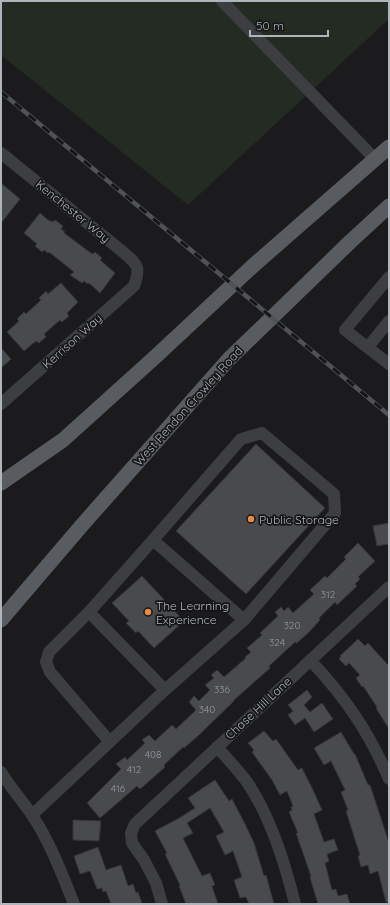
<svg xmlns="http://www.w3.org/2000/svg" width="390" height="905" font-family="Quicksand,sans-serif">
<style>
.green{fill:#232b23}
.building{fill:#484a4d;stroke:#353639}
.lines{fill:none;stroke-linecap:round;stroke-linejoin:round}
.minor{stroke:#3c3e42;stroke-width:12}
.major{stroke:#585c61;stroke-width:15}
.rail-casing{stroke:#4f5357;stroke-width:4.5}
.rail{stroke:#161618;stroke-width:3;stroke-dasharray:9;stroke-linecap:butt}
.poi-dot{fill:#ea8a45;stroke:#161618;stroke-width:1.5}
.labels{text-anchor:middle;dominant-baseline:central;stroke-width:3.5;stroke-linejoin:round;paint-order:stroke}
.number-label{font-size:10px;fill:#949ba0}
.street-label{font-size:12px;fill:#aeb6bc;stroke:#161618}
.poi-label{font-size:12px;fill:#aeb6bc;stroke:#161618;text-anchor:start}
</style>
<rect width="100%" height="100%" fill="#1b1b1d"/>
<path class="green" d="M 1,1 L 389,1 L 389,19 L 188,205 L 1,55 Z"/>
<path class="building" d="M 1,183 L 20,199 L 1,223 Z
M 40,213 L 48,220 L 53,222 L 55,220 L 63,226 L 61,229 L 65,232 L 64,233 L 88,251 L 93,254 L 95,252 L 102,258 L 100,260 L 115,273 L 100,293 L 89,283 L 88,284 L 84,281 L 82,283 L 70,275 L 74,272 L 49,252 L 48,253 L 44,250 L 42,252 L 35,246 L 37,244 L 24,233 Z
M 61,283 L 78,302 L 67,313 L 69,316 L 62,322 L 60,320 L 44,334 L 46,337 L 39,343 L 36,341 L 24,351 L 7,332 L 19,321 L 17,319 L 24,312 L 26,314 L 41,300 L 39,298 L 46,291 L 48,294 Z
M 1,348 L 11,359 L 1,368 Z
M 256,444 L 325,508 L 246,594 L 176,531 Z
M 389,523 L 389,544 L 377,546 L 373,526 Z
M 358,543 L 375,561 L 358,577 L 360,579 L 355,584 L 357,586 L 337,605 L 335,602 L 319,618 L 320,620 L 310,631 L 297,643 L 295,642 L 269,666 L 270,668 L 233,701 L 234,701 L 199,735 L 184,748 L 183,747 L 164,765 L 165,767 L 155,776 L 140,789 L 137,786 L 100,818 L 87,803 L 121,769 L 116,764 L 125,757 L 127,760 L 145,743 L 142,740 L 149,735 L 155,741 L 172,725 L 176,729 L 196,710 L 189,702 L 194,696 L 199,701 L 210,690 L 205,685 L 214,678 L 211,675 L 217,670 L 224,677 L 246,658 L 245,657 L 251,652 L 247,648 L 262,635 L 260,633 L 278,616 L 275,612 L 281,607 L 284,611 L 288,607 L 293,613 L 314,594 L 310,590 L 325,576 L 327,578 L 346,559 L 344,557 Z
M 142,576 L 184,621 L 154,648 L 138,631 L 136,633 L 126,623 L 129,621 L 112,603 Z
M 358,639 L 365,646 L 368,643 L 389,666 L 389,729 L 376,708 L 377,707 L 363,686 L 362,687 L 356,678 L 360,675 L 349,663 L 346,666 L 339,659 L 341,657 L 340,656 Z
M 307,690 L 312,697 L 304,705 L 310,712 L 322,703 L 333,719 L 314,732 L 305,718 L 295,725 L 288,715 L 293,711 L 288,705 Z
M 264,731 L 273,741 L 276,739 L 298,770 L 302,768 L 313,790 L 322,810 L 314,814 L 324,842 L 334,839 L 338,850 L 327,854 L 329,861 L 325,863 L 332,890 L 336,889 L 338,896 L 347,894 L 350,904 L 318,904 L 311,881 L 310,876 L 311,876 L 296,833 L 298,833 L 289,812 L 292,810 L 291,807 L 293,806 L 287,791 L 280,795 L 272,780 L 252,752 L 254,750 L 248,743 Z
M 341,732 L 354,754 L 355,754 L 368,785 L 370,785 L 389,843 L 389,902 L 386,902 L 378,871 L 370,874 L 368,865 L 361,867 L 358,856 L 360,855 L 346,811 L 348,810 L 341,792 L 345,790 L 331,761 L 324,765 L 314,748 Z
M 215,780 L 229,801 L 232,799 L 244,822 L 254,843 L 264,876 L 266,875 L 274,904 L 249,904 L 246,897 L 240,898 L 234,880 L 242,877 L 233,851 L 225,855 L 216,836 L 224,832 L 210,808 L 187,823 L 193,833 L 183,838 L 202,876 L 210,873 L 215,885 L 212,886 L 218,904 L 186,904 L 179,886 L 180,885 L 165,854 L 167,853 L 155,831 L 181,817 L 195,808 L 188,798 Z
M 73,820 L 101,821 L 99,841 L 73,840 Z
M 98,847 L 106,870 L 121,865 L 128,886 L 133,884 L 136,893 L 138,892 L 142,904 L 111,904 L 106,891 L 103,892 L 102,888 L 97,889 L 90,871 L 80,874 L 74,856 Z"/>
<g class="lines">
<path class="minor" d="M 222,1 L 375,159
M 1,153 L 123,252 C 138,265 141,267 134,286 L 1,404
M 389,277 L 345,330 L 389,364
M 368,347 L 389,321
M 153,540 L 89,612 L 165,690
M 89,612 L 49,652 L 46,662 L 50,672 L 110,742
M 310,660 C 345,697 369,732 389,779
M 217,747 C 227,758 238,770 247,782 C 271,817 285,863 295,904
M 1,772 C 10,787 22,800 32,815 C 50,842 62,874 74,904
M 32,815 L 165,690 L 244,620 L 335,513 L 334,494 L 262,433 L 241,439 L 153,540 L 244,620
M 162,904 L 156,883 L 144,860 L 132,843 L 131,833 L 135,824 L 389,587"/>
<path class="major" d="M 1,483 L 63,440 L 154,358 L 255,264 L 389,147
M 1,620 L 83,524 L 229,359 L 351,241 L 389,206"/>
<g class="rail-casing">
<path id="rail" d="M 1,92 L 389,415"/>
</g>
<use href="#rail" class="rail"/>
</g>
<g class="poi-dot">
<circle cx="251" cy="519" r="4"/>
<circle cx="148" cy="612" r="4"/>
</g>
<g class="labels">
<g class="number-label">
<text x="328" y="594">312</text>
<text x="292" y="625">320</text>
<text x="277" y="642">324</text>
<text x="222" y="689">336</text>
<text x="207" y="709">340</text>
<text x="153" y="754">408</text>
<text x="134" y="769">412</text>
<text x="118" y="788">416</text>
</g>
<g class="street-label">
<text transform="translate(73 211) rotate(39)">Kenchester Way</text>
<text transform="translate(72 341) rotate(-42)">Kerrison Way</text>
<text transform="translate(188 406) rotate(-48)">West Rendon Crowley Road</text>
<text transform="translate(258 708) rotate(-43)">Chase Hill Lane</text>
</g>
<g class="poi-label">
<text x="259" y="519">Public Storage</text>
<text x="156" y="605">The Learning<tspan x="156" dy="14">Experience</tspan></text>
</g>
</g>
<rect width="390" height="905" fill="none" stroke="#aeb6bc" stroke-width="4"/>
<path d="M250 30v6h78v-6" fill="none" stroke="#aeb6bc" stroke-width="2"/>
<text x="256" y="30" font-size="12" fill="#aeb6bc" stroke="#161618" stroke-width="3" paint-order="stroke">50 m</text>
</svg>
